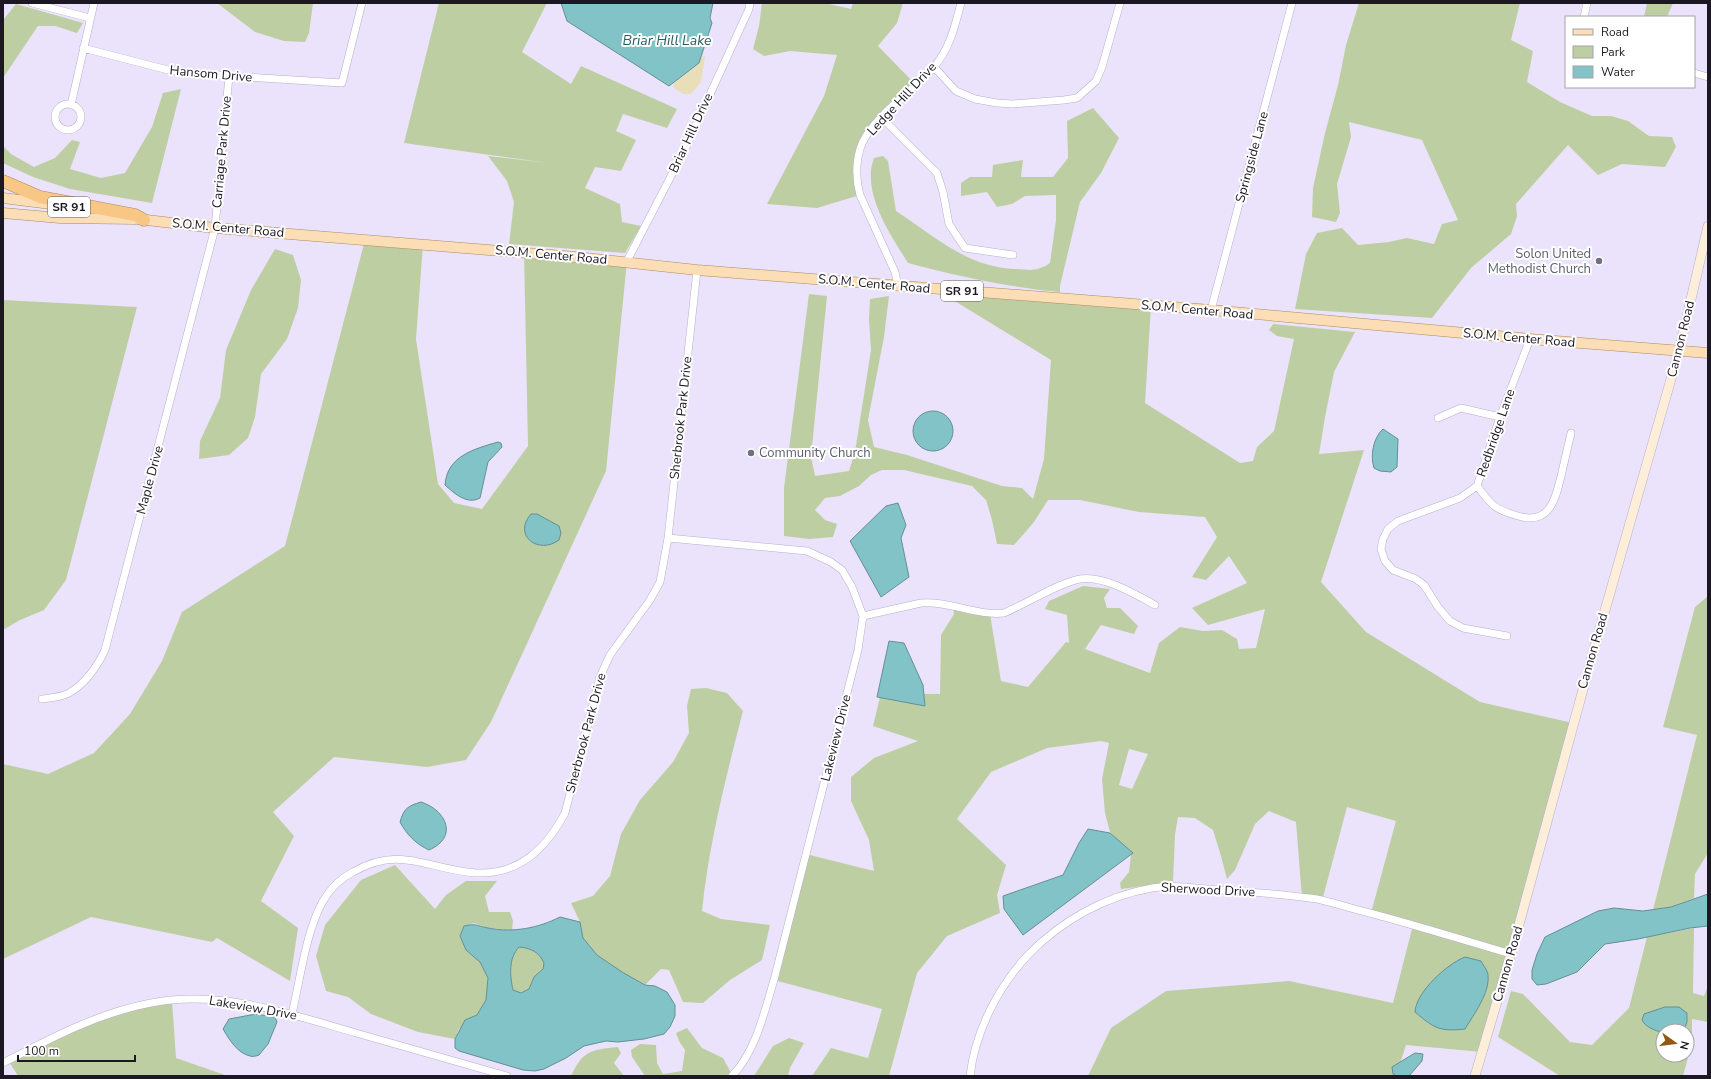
<svg xmlns="http://www.w3.org/2000/svg" width="1711" height="1079" font-family="'Nunito Sans',sans-serif">
<style>
.green{fill:#becea3;fill-rule:evenodd}
.sand{fill:#e8deb9}
.water{fill:#81c3c7;stroke:#639096;fill-rule:evenodd}
.lines{fill:none;stroke-linecap:round;stroke-linejoin:round}
.street-casing{stroke:#b8aecb;stroke-width:8}
.secondary-casing{stroke:#b8aecb;stroke-width:10}
.primary-casing{stroke:#ac8a63;stroke-width:11}
.highway-casing{stroke:#ac8a63;stroke-width:13}
.street{stroke:#fff;stroke-width:7}
.secondary{stroke:#fdeeda;stroke-width:9}
.primary{stroke:#fbddb6;stroke-width:10}
.highway{stroke:#f9c785;stroke-width:12}
.worship-dot{fill:#6b7280;stroke:#fff;stroke-width:1.5}
.labels{text-anchor:middle;dominant-baseline:central;stroke-width:4;stroke-linejoin:round;paint-order:stroke}
.shield{fill:#fff;stroke:#605d65;stroke-width:1}
.shield-label{font-size:12px;font-weight:bold;fill:#1c1823}
.street-label{font-size:13px;fill:#1c1823;stroke:#fff}
.worship-label{font-size:13px;fill:#5b616d;stroke:#fff;text-anchor:end}
.water-label{font-size:14px;font-style:italic;fill:#276063;stroke:#fff}
</style>
<rect width="100%" height="100%" fill="#ebe3fb"/>
<path class="green" d="M 217,3 L 313,3 L 309,33 L 305,42 L 284,41 L 255,32 Z
M 439,3 L 547,3 L 522,52 L 571,84 L 581,66 L 677,109 L 667,128 L 623,114 L 616,131 L 636,140 L 621,171 L 595,167 L 585,188 L 620,204 L 622,222 L 641,226 L 625,253 L 509,244 L 514,202 L 507,181 L 488,156 L 548,163 L 404,143 Z
M 762,3 L 825,3 L 851,9 L 853,3 L 903,3 L 897,23 L 878,46 L 916,85 L 865,137 L 859,154 L 860,195 L 817,208 L 767,204 L 824,96 L 837,55 L 790,51 L 764,56 L 753,49 L 759,26 Z
M 1359,3 L 1520,3 L 1511,40 L 1533,51 L 1527,82 L 1560,102 L 1592,116 L 1611,116 L 1628,121 L 1649,136 L 1672,137 L 1676,147 L 1665,167 L 1622,164 L 1598,175 L 1568,145 L 1516,204 L 1517,216 L 1511,234 L 1471,268 L 1432,318 L 1295,309 L 1306,254 L 1317,233 L 1342,228 L 1358,245 L 1389,242 L 1407,238 L 1434,244 L 1442,224 L 1458,220 L 1422,140 L 1349,122 L 1351,137 L 1337,184 L 1340,213 L 1336,222 L 1312,217 L 1313,188 L 1325,133 L 1338,85 L 1346,45 Z
M 1647,3 L 1673,3 L 1667,17 L 1644,17 Z
M 16,4 L 83,23 L 77,33 L 55,26 L 38,26 L 3,78 L 4,19 Z
M 181,89 L 152,203 L 70,189 L 33,177 L 3,163 L 3,146 L 11,154 L 34,167 L 55,158 L 72,140 L 80,142 L 70,169 L 101,178 L 125,173 L 152,127 L 163,93 Z
M 1093,108 L 1119,138 L 1101,173 L 1080,202 L 1060,286 L 1060,292 C 1008,287 957,276 908,263 C 890,234 861,192 874,158 L 883,156 L 888,161 L 896,211 C 935,236 966,267 1015,269 C 1031,270 1036,272 1050,263 L 1056,220 L 1056,195 L 1025,196 L 1012,204 L 997,207 L 987,192 L 961,196 L 961,183 L 970,177 L 992,177 L 993,165 L 1023,160 L 1021,177 L 1053,177 L 1068,158 L 1067,121 Z
M 365,240 L 423,244 L 416,339 L 438,484 L 454,503 L 482,509 L 528,446 L 524,252 L 627,261 L 606,471 L 491,722 L 466,760 L 427,767 L 334,757 L 273,812 L 294,836 L 261,901 L 298,928 L 290,981 L 217,938 L 212,942 L 91,917 L 3,959 L 3,764 L 48,774 L 94,753 L 130,714 L 162,661 L 182,612 L 285,546 Z
M 275,249 L 293,255 L 301,280 L 298,308 L 287,339 L 261,374 L 255,417 L 248,438 L 229,455 L 199,459 L 200,441 L 220,398 L 226,350 L 251,290 Z
M 935,289 L 1151,306 L 1145,403 L 1240,463 L 1253,461 L 1257,447 L 1274,431 L 1294,339 L 1277,336 L 1269,330 L 1273,324 L 1355,332 L 1334,372 L 1325,417 L 1319,454 L 1364,450 L 1321,582 L 1366,632 L 1480,702 L 1573,723 L 1482,1052 L 1406,1045 L 1396,1076 L 1088,1076 L 1111,1028 L 1166,991 L 1289,981 L 1393,1003 L 1413,925 L 1371,913 L 1396,821 L 1347,807 L 1322,901 L 1302,898 L 1296,822 L 1269,811 L 1255,824 L 1235,870 L 1227,879 L 1221,856 L 1213,830 L 1195,818 L 1178,817 L 1175,835 L 1173,882 L 1121,889 L 1120,883 L 1129,872 L 1131,855 L 1110,832 L 1105,813 L 1102,779 L 1109,743 L 1101,741 L 1047,748 L 991,772 L 957,819 L 1006,865 L 997,895 L 1000,913 L 947,936 L 917,973 L 889,1076 L 812,1076 L 831,1048 L 868,1058 L 882,1009 L 774,980 L 806,854 L 874,871 L 869,840 L 851,801 L 851,777 L 874,758 L 918,741 L 873,726 L 880,697 L 925,706 L 924,694 L 940,694 L 941,635 L 954,614 L 953,606 L 990,614 L 1001,681 L 1028,687 L 1066,642 L 1069,643 L 1067,615 L 1045,609 L 1049,601 L 1083,586 L 1110,589 L 1104,598 L 1107,608 L 1120,608 L 1138,626 L 1134,634 L 1101,625 L 1085,649 L 1150,673 L 1159,643 L 1180,627 L 1203,631 L 1222,630 L 1237,639 L 1239,649 L 1256,648 L 1265,609 L 1208,625 L 1192,608 L 1247,583 L 1229,556 L 1206,580 L 1192,577 L 1217,537 L 1205,517 L 1139,512 L 1080,500 L 1048,500 L 1034,522 L 1014,545 L 997,544 L 992,520 L 986,500 L 972,486 L 904,470 L 882,470 L 871,475 L 859,486 L 840,496 L 825,498 L 815,510 L 825,520 L 837,524 L 833,537 L 809,539 L 784,536 L 784,488 L 809,294 L 827,296 L 811,457 L 815,476 L 849,471 L 855,452 L 871,350 L 869,320 L 870,299 L 889,296 L 884,337 L 868,420 L 874,447 L 907,455 L 1002,486 L 1022,488 L 1033,499 L 1044,459 L 1051,360 ZM 1129,749 L 1148,754 L 1132,789 L 1119,785 Z
M 3,300 L 137,307 L 66,580 L 44,610 L 20,620 L 3,630 Z
M 1708,596 L 1708,853 L 1695,874 L 1694,898 L 1671,907 L 1653,910 L 1697,735 L 1663,727 L 1695,607 Z
M 706,688 L 727,693 L 743,711 C 726,777 709,843 702,911 L 721,919 L 770,925 L 762,960 L 730,980 L 703,1003 L 683,1002 L 669,970 L 661,969 L 645,985 L 622,972 L 597,955 L 583,938 L 580,922 L 571,903 L 593,896 L 610,876 L 621,834 L 640,800 L 673,762 L 689,733 L 687,706 L 691,689 Z
M 395,865 L 435,909 L 446,895 L 466,881 L 497,881 L 485,896 L 489,912 L 510,912 L 513,921 L 512,930 L 488,928 L 474,923 L 464,926 L 460,936 L 466,949 L 480,962 L 488,978 L 486,1000 L 477,1015 L 459,1029 L 455,1039 L 418,1032 L 371,1014 L 348,997 L 326,991 L 316,956 L 325,925 L 361,880 Z
M 1694,928 L 1693,993 L 1704,996 L 1708,986 L 1708,1022 L 1692,1019 L 1692,1043 L 1683,1076 L 1560,1076 L 1498,1037 L 1511,991 L 1523,994 L 1570,1042 L 1592,1045 L 1629,1008 L 1647,937 ZM 1650,1028 L 1687,1031 L 1687,1055 L 1663,1055 L 1663,1033 Z
M 519,947 C 531,948 539,952 544,963 L 543,969 L 534,977 L 529,989 L 521,993 L 513,991 C 510,976 508,959 519,947 Z
M 172,1001 L 176,1058 L 228,1076 L 18,1076 L 8,1060 L 95,1018 Z
M 687,1028 L 702,1048 L 723,1058 L 731,1073 L 727,1076 L 645,1076 L 632,1057 L 631,1050 L 640,1044 L 656,1045 L 657,1063 L 663,1074 L 682,1071 L 685,1050 L 679,1041 L 676,1033 Z
M 789,1038 L 804,1043 L 790,1068 L 788,1076 L 754,1076 L 773,1046 Z
M 618,1047 L 621,1053 L 614,1063 L 624,1076 L 571,1076 C 583,1050 591,1050 618,1047 Z"/>
<path class="sand" d="M 704,56 L 705,57 L 701,82 L 691,94 L 683,94 L 673,87 L 674,83 Z"/>
<path class="water" d="M 561,3 L 713,3 L 710,18 L 712,23 L 699,63 L 669,86 L 567,21 Z
M913 431a20 20 0 1 1 40 0a20 20 0 1 1-40 0Z
M 1383,429 L 1398,439 L 1397,467 L 1391,472 L 1380,471 L 1374,468 C 1370,456 1373,438 1383,429 Z
M 498,442 L 501,443 L 502,447 L 488,462 L 480,498 C 467,505 455,494 445,485 C 447,456 474,449 498,442 Z
M 898,503 L 906,525 L 901,538 L 909,577 L 881,597 L 850,541 L 886,506 Z
M 531,514 L 537,514 L 559,526 L 561,533 L 559,540 C 539,555 512,536 531,514 Z
M 889,641 L 904,643 L 923,685 L 925,706 L 877,697 Z
M 421,802 C 446,810 459,837 429,850 C 416,844 407,835 400,822 C 404,808 408,806 421,802 Z
M 1088,829 L 1110,833 L 1133,853 L 1023,935 L 1004,909 L 1003,896 L 1063,875 L 1079,843 Z
M 1708,894 L 1708,926 L 1690,928 L 1638,939 L 1605,944 L 1577,972 L 1546,984 L 1537,985 L 1532,979 L 1532,970 L 1537,954 L 1545,937 L 1598,911 L 1614,908 L 1643,911 L 1671,907 Z
M 560,917 L 580,922 L 583,938 L 597,955 L 622,972 L 645,985 L 655,986 L 667,992 L 675,1005 L 675,1016 L 670,1027 L 664,1034 L 644,1039 L 618,1042 L 606,1041 L 584,1046 L 566,1058 L 544,1069 L 535,1071 L 523,1070 L 459,1051 L 455,1048 L 455,1039 L 465,1020 L 477,1015 L 486,1000 L 488,978 L 480,962 L 466,950 L 460,936 L 464,926 C 476,923 477,926 488,928 C 514,933 538,928 560,917 ZM 519,947 C 531,948 539,952 544,963 L 543,969 L 534,977 L 529,989 L 521,993 L 513,990 C 510,976 508,959 519,947 Z
M 1465,957 L 1481,961 C 1483,965 1488,971 1488,975 C 1490,993 1474,1014 1465,1029 C 1439,1032 1434,1028 1415,1012 C 1416,992 1447,964 1465,957 Z
M 1665,1007 L 1679,1007 L 1687,1013 L 1687,1022 L 1684,1030 L 1663,1031 L 1663,1033 C 1655,1030 1646,1028 1642,1020 L 1644,1014 Z
M 256,1014 L 275,1017 L 277,1022 L 268,1044 L 259,1055 C 257,1056 252,1057 250,1056 C 237,1053 229,1039 223,1029 L 229,1019 Z
M 1415,1053 L 1423,1054 L 1422,1061 L 1409,1076 L 1397,1076 L 1393,1074 L 1392,1067 Z"/>
<g class="lines">
<g class="street-casing">
<path id="street" d="M 32,3 L 90,18
M 1584,17 L 1587,3
M 83,48 L 168,70 L 229,76 L 342,83 L 362,3
M 934,67 L 956,91 L 975,99 L 997,103 L 1013,104 L 1064,100 L 1077,98 L 1096,81 L 1102,67 L 1120,3
M 1694,73 L 1708,77
M55 117a13 13 0 1 1 26 0a13 13 0 1 1-26 0Z
M 71,105 L 94,3
M 882,118 L 937,173 L 943,192 L 949,224 L 965,248 L 1013,255
M 627,261 L 685,149 L 749,9 L 750,3
M 898,286 L 895,272 L 860,195 C 855,177 855,153 866,136 C 883,109 913,91 934,67 C 950,48 955,26 961,3
M 1211,310 L 1292,3
M 1438,418 L 1461,408 L 1500,417
M 1477,486 C 1492,505 1493,509 1518,516 C 1551,526 1556,497 1562,472 C 1565,459 1568,446 1571,433
M 668,538 L 807,551 L 831,562 L 842,570 L 852,587 L 863,616 L 858,650 L 774,980 C 764,1013 756,1051 732,1076
M 863,616 L 921,603 C 950,601 976,616 1004,613 C 1026,604 1058,583 1080,579 C 1103,575 1135,594 1155,605
M 1507,636 L 1463,628 L 1450,621 L 1438,607 L 1424,585 L 1416,579 L 1393,570 L 1385,561 L 1381,549 L 1383,539 L 1388,529 L 1398,521 L 1460,498 L 1477,486 L 1500,417 L 1530,339
M 42,699 C 50,698 62,697 69,693 C 86,683 97,667 105,650 L 215,228 L 229,76
M 292,1014 C 300,980 306,931 323,901 C 330,889 341,878 353,872 C 401,844 428,870 476,873 C 519,875 546,849 565,813 L 600,677 L 610,655 L 650,600 L 660,582 L 668,538 L 697,270
M 3,1063 C 51,1038 98,1013 151,1003 C 220,989 290,1014 356,1033 C 406,1047 457,1062 507,1076
M 970,1076 C 975,1032 998,987 1028,955 C 1061,921 1105,896 1152,888 C 1172,884 1199,889 1220,890 C 1252,892 1285,894 1317,899 C 1331,902 1344,906 1358,910 C 1409,923 1460,939 1511,954"/>
</g>
<g class="secondary-casing">
<path id="secondary" d="M 1475,1076 L 1511,954 L 1594,649 L 1679,351 L 1708,226"/>
</g>
<g class="primary-casing">
<path id="primary" d="M 3,198 L 51,204
M 3,213 L 60,218 L 135,219
M 138,219 L 215,228 L 576,257 L 697,270 L 1211,310 L 1530,339 L 1708,353"/>
</g>
<g class="highway-casing">
<path id="highway" d="M 3,181 L 40,197 L 135,215 L 144,220"/>
</g>
<use href="#street" class="street"/>
<use href="#secondary" class="secondary"/>
<use href="#primary" class="primary"/>
<use href="#highway" class="highway"/>
</g>
<g class="worship-dot">
<circle cx="1599" cy="261" r="4"/>
<circle cx="751" cy="453" r="4"/>
</g>
<g class="labels">
<g class="shield">
<rect x="48" y="197" width="42" height="20" rx="3"/>
<rect x="941" y="281" width="42" height="20" rx="3"/>
</g>
<g class="shield-label">
<text x="69" y="207">SR 91</text>
<text x="962" y="291">SR 91</text>
</g>
<g class="street-label">
<text transform="translate(211 74) rotate(5)">Hansom Drive</text>
<text transform="translate(902 99) rotate(-47)">Ledge Hill Drive</text>
<text transform="translate(691 133) rotate(-65)">Briar Hill Drive</text>
<text transform="translate(222 152) rotate(-85)">Carriage Park Drive</text>
<text transform="translate(1252 157) rotate(-75)">Springside Lane</text>
<text transform="translate(228 228) rotate(5)">S.O.M. Center Road</text>
<text transform="translate(551 255) rotate(5)">S.O.M. Center Road</text>
<text transform="translate(874 284) rotate(5)">S.O.M. Center Road</text>
<text transform="translate(1197 310) rotate(5)">S.O.M. Center Road</text>
<text transform="translate(1519 338) rotate(5)">S.O.M. Center Road</text>
<text transform="translate(1681 339) rotate(-76)">Cannon Road</text>
<text transform="translate(681 418) rotate(-84)">Sherbrook Park Drive</text>
<text transform="translate(1496 433) rotate(-71)">Redbridge Lane</text>
<text transform="translate(150 480) rotate(-75)">Maple Drive</text>
<text transform="translate(1593 651) rotate(-74)">Cannon Road</text>
<text transform="translate(586 733) rotate(-75)">Sherbrook Park Drive</text>
<text transform="translate(836 738) rotate(-76)">Lakeview Drive</text>
<text transform="translate(1208 890) rotate(3)">Sherwood Drive</text>
<text transform="translate(1508 964) rotate(-74)">Cannon Road</text>
<text transform="translate(253 1008) rotate(10)">Lakeview Drive</text>
</g>
<g class="worship-label">
<text x="1591" y="254">Solon United<tspan x="1591" dy="15">Methodist Church</tspan></text>
<text x="759" y="453" text-anchor="start">Community Church</text>
</g>
<g class="water-label">
<text x="667" y="40">Briar Hill Lake</text>
</g>
</g>
<rect width="1711" height="1079" fill="none" stroke="#1c1823" stroke-width="8"/>
<rect x="1565" y="16" width="130" height="72" fill="#ffffff" stroke="#a4a3a7"/>
<rect x="1573" y="29" width="20" height="6" fill="#fbddb6" stroke="#a4a3a7"/>
<text x="1601" y="36" font-size="12" fill="#1c1823">Road</text>
<rect x="1573" y="46" width="20" height="12" fill="#becea3" stroke="#a4a3a7"/>
<text x="1601" y="56" font-size="12" fill="#1c1823">Park</text>
<rect x="1573" y="66" width="20" height="12" fill="#81c3c7" stroke="#a4a3a7"/>
<text x="1601" y="76" font-size="12" fill="#1c1823">Water</text>
<g transform="translate(1675 1043) rotate(104)"><circle r="19" fill="#ffffff" stroke="#a4a3a7"/>
<path d="M0-3L7 15L0 10L-7 15Z" fill="#925815"/>
<text y="-6" font-size="11" font-weight="bold" text-anchor="middle" fill="#1c1823">N</text>
</g>
<path d="M18 1055v6h117v-6" fill="none" stroke="#1c1823" stroke-width="2"/>
<text x="24" y="1055" font-size="12" fill="#1c1823" stroke="#ffffff" stroke-width="3" paint-order="stroke">100 m</text>
</svg>
